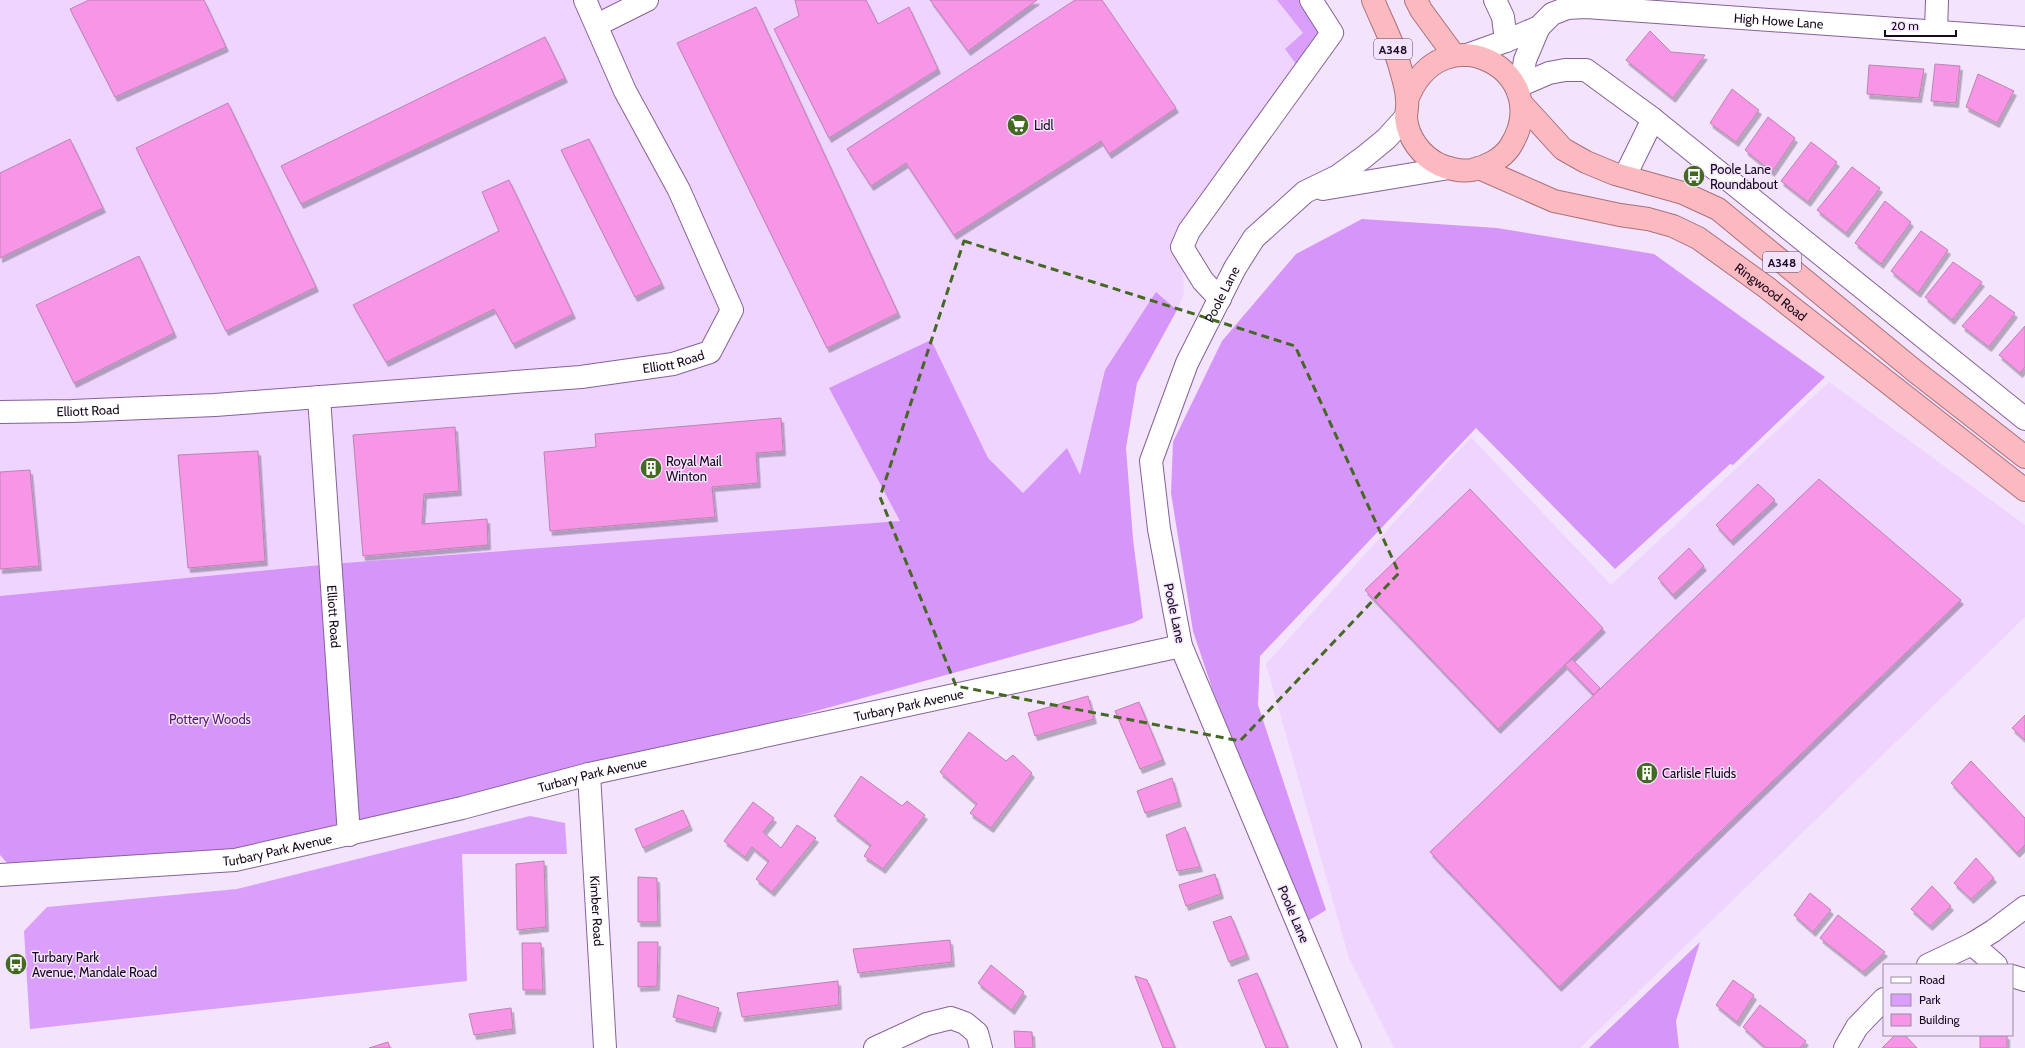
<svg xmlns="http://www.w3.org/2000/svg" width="2025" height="1048" font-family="Cabin,sans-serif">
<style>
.built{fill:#efd4ff}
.green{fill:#da9ffa}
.forest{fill:#d695f8}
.building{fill:#f795e6;stroke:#be83b3;filter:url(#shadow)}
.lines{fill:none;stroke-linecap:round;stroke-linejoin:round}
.minor-casing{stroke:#86619b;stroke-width:24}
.tertiary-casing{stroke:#86619b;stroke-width:24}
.trunk-casing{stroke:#ab707c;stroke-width:24}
.minor{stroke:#fff;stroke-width:22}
.tertiary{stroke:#fff;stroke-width:22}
.trunk{stroke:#fbbabf;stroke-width:22}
.marked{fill:none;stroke:#436923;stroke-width:3;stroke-dasharray:8 5;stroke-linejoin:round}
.labels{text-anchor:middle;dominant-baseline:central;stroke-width:3;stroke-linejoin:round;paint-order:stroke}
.shield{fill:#f3e3fd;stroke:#594a61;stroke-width:1}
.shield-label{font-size:12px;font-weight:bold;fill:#17081e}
.street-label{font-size:13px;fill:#17081e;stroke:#f3e3fd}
.poi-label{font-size:13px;fill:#17081e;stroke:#f3e3fd;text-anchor:start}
.park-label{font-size:13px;fill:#551770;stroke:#f3e3fd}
</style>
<defs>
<filter id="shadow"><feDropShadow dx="2.5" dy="4.5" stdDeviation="0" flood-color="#0004"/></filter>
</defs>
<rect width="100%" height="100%" fill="#f3e3fd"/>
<path class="built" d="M 0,0 L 1311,0 L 1332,33 L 1182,247 L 1184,293 L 1177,310 L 1156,293 L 1080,476 L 1023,493 L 829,388 L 901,521 L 331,564 L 0,596 Z
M 1829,382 L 2025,525 L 2025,617 L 1580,1048 L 1394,1048 L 1349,958 L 1266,664 L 1471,437 L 1611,585 Z"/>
<path class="green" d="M 1277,0 L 1301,0 L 1319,33 L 1296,64 L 1285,49 L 1303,33 Z
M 530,816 L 565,823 L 567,854 L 462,854 L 467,981 L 30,1029 L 24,931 L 47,907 L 237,889 Z"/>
<path class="forest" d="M 1362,219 L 1497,228 L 1654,254 L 1825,377 L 1733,465 L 1730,464 L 1615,569 L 1476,428 L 1260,656 L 1258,705 L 1326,910 L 1308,921 L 1213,691 L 1193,631 L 1171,493 L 1173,442 L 1222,341 L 1296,254 Z
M 1156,292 L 1177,310 L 1137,383 L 1126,448 L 1133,539 L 1143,618 L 1133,623 L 589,774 L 235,860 L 17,874 L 0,855 L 0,596 L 331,564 L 900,521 L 829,388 L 931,340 L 988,458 L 1023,493 L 1067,448 L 1080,475 L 1105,370 Z
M 1700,942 L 1676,1021 L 1679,1048 L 1589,1048 Z"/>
<path class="building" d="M 89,0 L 204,0 L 226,47 L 115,97 L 70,9 Z
M 795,0 L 866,0 L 878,24 L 909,7 L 938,69 L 829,138 L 774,29 L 799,16 Z
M 930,0 L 1037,0 L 968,51 Z
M 1075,0 L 1102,0 L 1176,108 L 1109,154 L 1101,141 L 954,235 L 906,163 L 871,186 L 847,149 Z
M 756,7 L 898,313 L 827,348 L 677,43 Z
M 1650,31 L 1671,52 L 1705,55 L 1673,98 L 1626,60 Z
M 545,37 L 565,78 L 301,204 L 281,166 Z
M 1935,64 L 1960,66 L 1956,103 L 1931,101 Z
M 1869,65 L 1924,69 L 1919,98 L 1867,94 Z
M 1978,74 L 2014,91 L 1997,123 L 1966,107 Z
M 1732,89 L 1759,110 L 1736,142 L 1710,123 Z
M 228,103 L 316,287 L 226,331 L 136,148 Z
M 1768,117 L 1795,138 L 1772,172 L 1745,150 Z
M 70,139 L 103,208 L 0,258 L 0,173 Z
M 589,139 L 662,284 L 635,297 L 561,150 Z
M 1811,142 L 1837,162 L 1808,202 L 1781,181 Z
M 1852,167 L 1880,188 L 1846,233 L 1817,210 Z
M 509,180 L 573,314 L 513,344 L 494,309 L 386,362 L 353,305 L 499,231 L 482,192 Z
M 1885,201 L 1911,222 L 1881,264 L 1855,243 Z
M 1921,231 L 1948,250 L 1918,293 L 1891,271 Z
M 139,256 L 174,333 L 74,383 L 36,305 Z
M 1953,262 L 1982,282 L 1952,320 L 1925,297 Z
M 1990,295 L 2015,313 L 1989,347 L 1962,326 Z
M 2025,326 L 2025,367 L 2020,373 L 1999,355 Z
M 781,418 L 783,451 L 756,453 L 758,483 L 712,487 L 715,517 L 550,531 L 544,452 L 596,447 L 595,434 Z
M 455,427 L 459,491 L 424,494 L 422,524 L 487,519 L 488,545 L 363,556 L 353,435 Z
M 258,451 L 265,561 L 188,568 L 178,455 Z
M 30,470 L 39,566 L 0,569 L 0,472 Z
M 1819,479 L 1961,600 L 1559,987 L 1430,852 Z
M 1758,484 L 1775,500 L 1731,541 L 1716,525 Z
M 1470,489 L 1603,628 L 1498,729 L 1365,590 Z
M 1689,548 L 1704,566 L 1673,595 L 1658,578 Z
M 1572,659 L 1600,688 L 1594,695 L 1565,665 Z
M 1088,696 L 1094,719 L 1035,736 L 1028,713 Z
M 1139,702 L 1163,760 L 1140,769 L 1115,711 Z
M 2025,715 L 2025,740 L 2012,728 Z
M 969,732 L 1006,761 L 1013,755 L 1032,773 L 991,828 L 970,813 L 977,804 L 940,772 Z
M 1971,761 L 2025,818 L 2025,845 L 2017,853 L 1951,783 Z
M 861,776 L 902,806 L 907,801 L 925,815 L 883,869 L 864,856 L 871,845 L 834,816 Z
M 1172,778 L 1179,802 L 1145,813 L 1137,791 Z
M 753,802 L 774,818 L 763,832 L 781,848 L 797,825 L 816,838 L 772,892 L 756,879 L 769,861 L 752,847 L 745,857 L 724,841 Z
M 683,810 L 690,826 L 643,848 L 635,829 Z
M 1185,827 L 1200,867 L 1177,871 L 1166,835 Z
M 1976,858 L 1994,878 L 1971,899 L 1954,883 Z
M 544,861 L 546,927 L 517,930 L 516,864 Z
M 1215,874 L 1221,894 L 1186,906 L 1179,885 Z
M 638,877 L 657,878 L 658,922 L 638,922 Z
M 1932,886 L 1951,906 L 1930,926 L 1911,909 Z
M 1810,893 L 1831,910 L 1813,932 L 1794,915 Z
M 1838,915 L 1885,952 L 1863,972 L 1820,938 Z
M 1231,916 L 1247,955 L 1229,962 L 1213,922 Z
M 950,940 L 952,962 L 858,973 L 853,949 Z
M 638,942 L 658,942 L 657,986 L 638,987 Z
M 522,943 L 541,943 L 543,990 L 523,990 Z
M 991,965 L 1024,992 L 1012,1010 L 978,983 Z
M 1257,973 L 1288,1048 L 1266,1048 L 1238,980 Z
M 1135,976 L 1147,980 L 1175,1048 L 1163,1048 Z
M 1733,980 L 1754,995 L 1737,1022 L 1716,1005 Z
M 838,981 L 839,1005 L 742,1017 L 737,993 Z
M 678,995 L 719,1008 L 713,1028 L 673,1017 Z
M 1760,1005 L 1806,1041 L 1800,1048 L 1766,1048 L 1743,1027 Z
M 511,1008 L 513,1029 L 474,1035 L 469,1014 Z
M 1014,1031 L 1032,1032 L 1033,1048 L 1015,1048 Z
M 1895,1035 L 1905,1035 L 1917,1048 L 1882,1048 Z
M 1980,1035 L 2007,1035 L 2007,1048 L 1980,1048 Z
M 388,1042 L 390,1048 L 369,1048 Z"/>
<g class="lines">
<g class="minor-casing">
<g id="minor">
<path d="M 1495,0 L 1503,17 L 1506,41"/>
<path d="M 597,25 L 647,0"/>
<path d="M 1936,31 L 1937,0"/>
<path id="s1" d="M 1467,55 L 1506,41 L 1539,27 L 1552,14 L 1567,8 L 1586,7 L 2025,38"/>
<path d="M 1521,85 L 1549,73 L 1565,70 L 1586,70 L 1653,119 L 2025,419"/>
<path d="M 1518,91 L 1521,85 L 1525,60 L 1539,27"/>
<path d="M 1625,176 L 1653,119"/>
<path d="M 1220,299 L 1203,281 L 1182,247 L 1189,231 L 1332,33 L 1311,0"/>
<path id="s2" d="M 319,397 L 349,835"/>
<path id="s3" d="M 0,412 L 72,411 L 215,405 L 581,377 L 673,364 L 710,352 L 732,310 L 679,190 L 625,91 L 585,0"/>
<path id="s4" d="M 589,774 L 605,1048"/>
<path d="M 1972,944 L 1996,965"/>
<path d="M 1928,965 L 1972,944 L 1993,931 L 2025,907"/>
<path d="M 2012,976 L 2025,980"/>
<path d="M 875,1048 L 927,1024 L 951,1018 L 965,1023 L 977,1033 L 981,1048"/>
<path d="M 1845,1048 L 1857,1027 L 1884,999"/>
</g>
</g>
<g class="tertiary-casing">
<g id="tertiary">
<path d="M 1323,189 L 1449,168"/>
<path id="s5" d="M 0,875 L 235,860 L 462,808 L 589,774 L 1181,646"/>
<path id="s6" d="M 1350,1048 L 1181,646 L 1159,529 L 1151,461 L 1187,363 L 1235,268 L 1254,238 L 1305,192 L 1338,176 L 1364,157 L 1386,139 L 1406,117"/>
</g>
</g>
<g class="trunk-casing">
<g id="trunk">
<path d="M 1373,0 C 1382,22 1394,44 1400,67 C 1403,78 1407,89 1407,100 C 1408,106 1406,112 1406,118 C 1408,138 1421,156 1440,165 C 1450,169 1461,172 1472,170 C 1486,167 1502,159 1510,147 C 1558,72 1442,9 1407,100"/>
<path d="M 1416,0 L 1421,10 L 1454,55"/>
<path d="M 1521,103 L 1563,149 L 1586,162 L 1615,174 L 1683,193 L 1718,209 L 1916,372 L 2025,457"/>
<path id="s7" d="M 1479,168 L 1554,201 L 1620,215 L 1648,219 L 1673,226 L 1698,238 L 1766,287 L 2025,490"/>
</g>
</g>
<use href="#minor" class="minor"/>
<use href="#tertiary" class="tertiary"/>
<use href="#trunk" class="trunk"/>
</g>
<path class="marked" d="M 964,241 L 1295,346 L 1399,573 L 1240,741 L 956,686 L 880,497 Z"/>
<defs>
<g id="supermarket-disc" transform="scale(1.15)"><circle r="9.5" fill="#436923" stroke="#f3e3fd"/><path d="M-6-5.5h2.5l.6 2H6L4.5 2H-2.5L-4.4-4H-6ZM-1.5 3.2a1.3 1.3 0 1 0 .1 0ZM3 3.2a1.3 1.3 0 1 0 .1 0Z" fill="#fff"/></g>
<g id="bus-disc" transform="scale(1.15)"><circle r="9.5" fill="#436923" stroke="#f3e3fd"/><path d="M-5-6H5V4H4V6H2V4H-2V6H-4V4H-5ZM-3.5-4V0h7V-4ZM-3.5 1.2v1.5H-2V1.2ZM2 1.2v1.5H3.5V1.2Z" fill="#fff"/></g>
<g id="building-disc" transform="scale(1.15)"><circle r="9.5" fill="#436923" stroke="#f3e3fd"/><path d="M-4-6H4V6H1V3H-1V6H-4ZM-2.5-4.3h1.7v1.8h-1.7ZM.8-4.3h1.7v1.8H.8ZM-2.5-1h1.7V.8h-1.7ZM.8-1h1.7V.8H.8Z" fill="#fff"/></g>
</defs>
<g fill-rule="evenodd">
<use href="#supermarket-disc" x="1018" y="125"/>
<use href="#bus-disc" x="1694" y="176"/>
<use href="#building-disc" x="651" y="468"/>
<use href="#building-disc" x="1647" y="773"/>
<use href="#bus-disc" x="16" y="964"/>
</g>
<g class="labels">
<g class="shield">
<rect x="1374" y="39" width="38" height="20" rx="3"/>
<rect x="1763" y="252" width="38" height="20" rx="3"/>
</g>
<g class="shield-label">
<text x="1393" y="49">A348</text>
<text x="1782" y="262">A348</text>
</g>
<g class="street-label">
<text stroke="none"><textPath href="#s1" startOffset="324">High Howe Lane</textPath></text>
<text stroke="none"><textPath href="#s7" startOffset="322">Ringwood Road</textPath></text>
<text stroke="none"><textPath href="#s6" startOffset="805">Poole Lane</textPath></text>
<text stroke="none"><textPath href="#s3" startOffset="676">Elliott Road</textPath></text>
<text stroke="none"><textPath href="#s3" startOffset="88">Elliott Road</textPath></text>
<text transform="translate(1175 613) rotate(78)">Poole Lane</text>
<text stroke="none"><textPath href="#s2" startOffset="220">Elliott Road</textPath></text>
<text stroke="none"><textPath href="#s5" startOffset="927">Turbary Park Avenue</textPath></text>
<text stroke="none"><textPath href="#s5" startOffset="603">Turbary Park Avenue</textPath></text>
<text stroke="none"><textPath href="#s5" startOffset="279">Turbary Park Avenue</textPath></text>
<text stroke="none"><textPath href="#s4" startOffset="137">Kimber Road</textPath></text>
<text transform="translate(1294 914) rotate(67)">Poole Lane</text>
</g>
<g class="poi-label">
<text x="1034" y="125">Lidl</text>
<text x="1710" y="169">Poole Lane<tspan x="1710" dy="15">Roundabout</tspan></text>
<text x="666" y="461">Royal Mail<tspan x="666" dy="15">Winton</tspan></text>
<text x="1662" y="773">Carlisle Fluids</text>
<text x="32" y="957">Turbary Park<tspan x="32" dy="15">Avenue, Mandale Road</tspan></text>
</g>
<g class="park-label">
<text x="210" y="719">Pottery Woods</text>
</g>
</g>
<rect x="1883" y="964" width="130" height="72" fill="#f3e3fd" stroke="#9b8ba4"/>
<rect x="1891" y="977" width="20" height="6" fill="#ffffff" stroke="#9b8ba4"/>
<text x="1919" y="984" font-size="12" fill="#17081e">Road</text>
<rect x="1891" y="994" width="20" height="12" fill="#da9ffa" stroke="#9b8ba4"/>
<text x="1919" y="1004" font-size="12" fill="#17081e">Park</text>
<rect x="1891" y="1014" width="20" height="12" fill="#f795e6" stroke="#9b8ba4"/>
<text x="1919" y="1024" font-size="12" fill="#17081e">Building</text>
<path d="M1885 30v6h71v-6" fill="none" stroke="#17081e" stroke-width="2"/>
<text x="1891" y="30" font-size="12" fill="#17081e" stroke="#f3e3fd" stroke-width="3" paint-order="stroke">20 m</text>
</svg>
